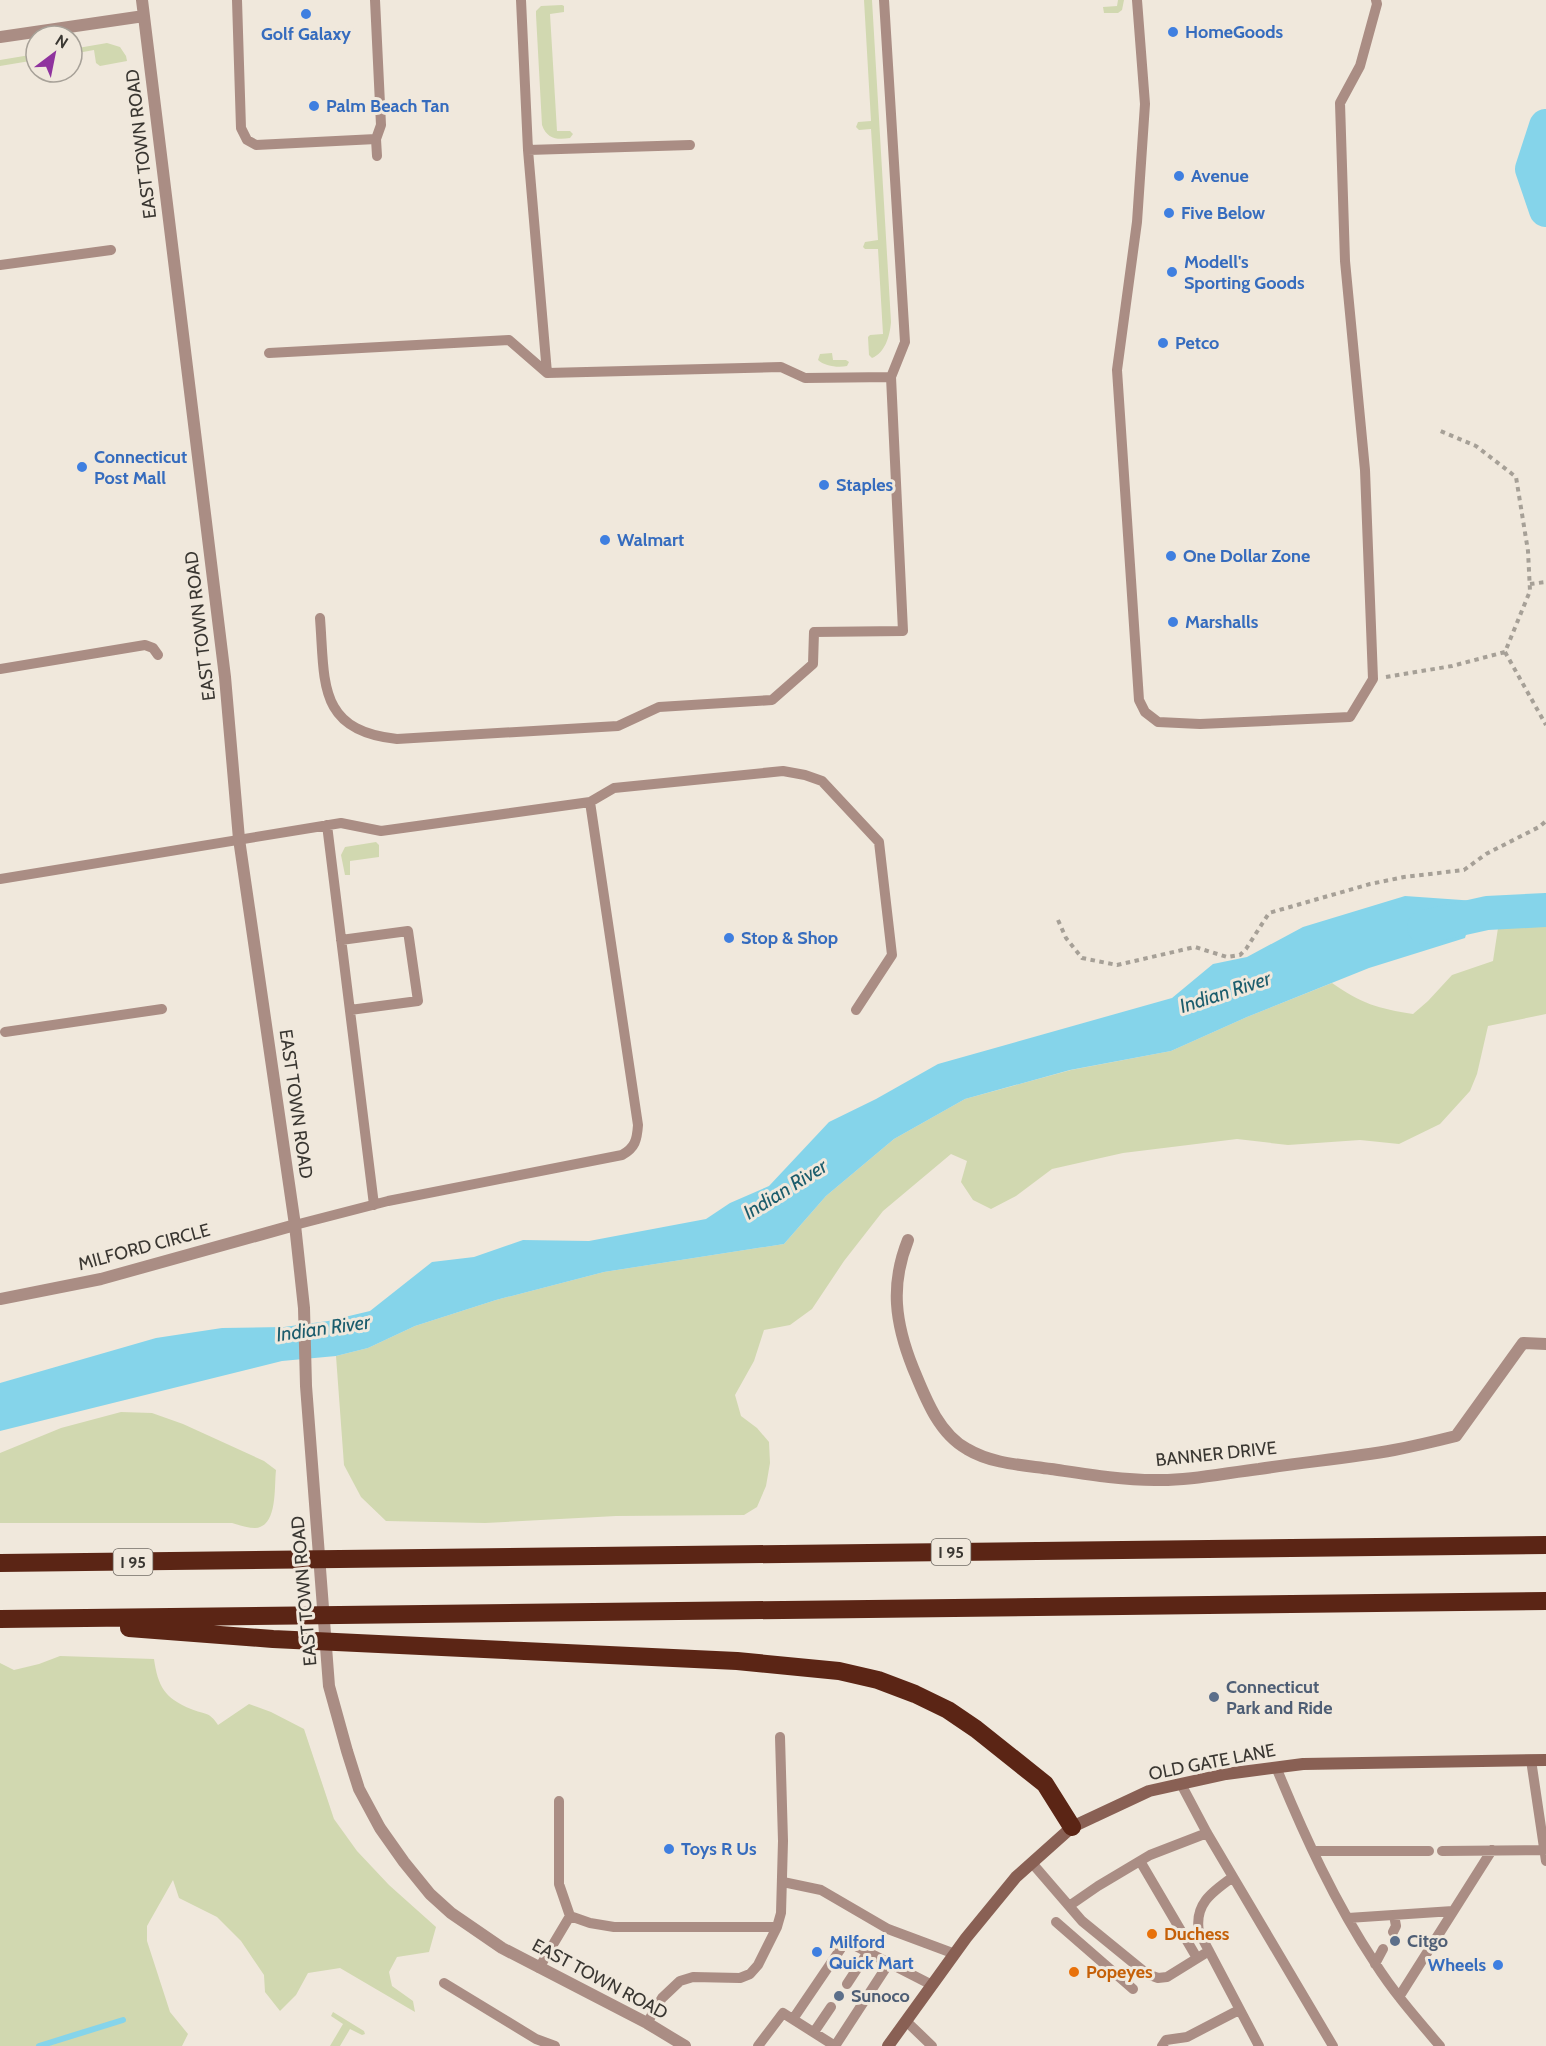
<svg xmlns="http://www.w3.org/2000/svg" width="1546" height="2046" font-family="Cabin,sans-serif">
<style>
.green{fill:#d1d8b0}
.water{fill:#85d4ea}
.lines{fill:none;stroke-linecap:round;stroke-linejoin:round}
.stream{stroke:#85d4ea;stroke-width:6}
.river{stroke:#85d4ea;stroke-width:34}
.path{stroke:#a6a097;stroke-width:4;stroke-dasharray:4.5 4.5;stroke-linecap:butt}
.service{stroke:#aa8d84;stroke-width:10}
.minor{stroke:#aa8d84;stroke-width:12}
.secondary{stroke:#896054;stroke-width:12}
.motorway{stroke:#5b2515;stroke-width:18}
.shop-dot{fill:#3f7fe0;stroke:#f0e8dc;stroke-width:2}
.service-dot{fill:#5c6f8a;stroke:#f0e8dc;stroke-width:2}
.food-dot{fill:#e8710a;stroke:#f0e8dc;stroke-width:2}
.labels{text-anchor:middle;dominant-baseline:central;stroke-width:6;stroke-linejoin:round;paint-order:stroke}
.shield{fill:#f0e8dc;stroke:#716c65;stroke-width:1.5}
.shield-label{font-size:16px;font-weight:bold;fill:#3a3732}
.shop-label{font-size:18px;font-weight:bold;fill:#366cbe;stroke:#f0e8dc;text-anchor:start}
.street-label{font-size:18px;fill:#3a3732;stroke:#f0e8dc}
.service-label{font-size:18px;font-weight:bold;fill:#4e5e75;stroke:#f0e8dc;text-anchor:start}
.food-label{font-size:18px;font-weight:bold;fill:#c56008;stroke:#f0e8dc;text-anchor:start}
.water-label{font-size:20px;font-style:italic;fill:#1b5c6c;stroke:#f0e8dc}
</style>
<rect width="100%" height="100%" fill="#f0e8dc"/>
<path class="green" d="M 864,0 L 872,0 L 891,322 C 890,336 885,353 872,358 L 869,355 L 868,337 L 870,335 L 883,334 L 878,249 L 865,249 L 863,247 L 865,242 L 878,240 L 871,129 L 859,130 L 856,127 L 858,122 L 871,121 Z
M 1118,0 L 1124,0 L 1122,10 L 1118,13 L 1104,13 L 1103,7 L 1117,6 Z
M 562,5 L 564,6 L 564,12 L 550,14 L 557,131 L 570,131 L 573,134 L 570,138 C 557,140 547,139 542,125 L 536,15 L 536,11 L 541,6 Z
M 107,43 L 120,47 L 126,56 L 127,61 L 100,66 L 96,63 L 94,50 L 72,54 L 72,49 Z
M 36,54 L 36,60 L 0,66 L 0,60 Z
M 832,353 L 833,360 L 846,360 L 849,362 L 847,366 C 838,368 824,366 818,360 L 820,354 Z
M 376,842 L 379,845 L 379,857 L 350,861 L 350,875 L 345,875 L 341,855 L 345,847 Z
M 1546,898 L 1546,1014 L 1488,1026 L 1477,1074 L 1470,1091 L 1440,1124 L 1399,1144 L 1360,1140 L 1288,1145 L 1237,1139 L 1123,1153 L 1052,1169 L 1016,1196 L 991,1209 L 973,1200 L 961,1182 L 967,1161 L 951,1154 L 883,1211 L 844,1261 L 812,1309 L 790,1325 L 764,1330 L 754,1361 L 735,1395 L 741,1416 L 757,1428 L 769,1442 L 770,1463 L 766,1486 L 757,1507 L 744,1515 L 616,1516 L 485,1523 L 386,1521 L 361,1497 L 344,1465 L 336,1356 L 368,1348 L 415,1326 L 496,1300 L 604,1272 L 784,1244 L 826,1196 L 894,1139 L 965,1099 L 1071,1070 L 1171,1051 L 1247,1017 L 1332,983 C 1360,1003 1379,1009 1413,1014 L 1428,1001 L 1452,975 L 1493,961 L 1498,928 L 1510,904 Z
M 121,1412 L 152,1413 L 183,1424 L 264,1461 L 276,1470 C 274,1487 278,1527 255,1528 C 248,1528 239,1525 232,1523 L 0,1523 L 0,1453 L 61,1428 Z
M 60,1656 L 154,1659 C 158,1686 164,1698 191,1709 C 205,1715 209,1711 218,1725 L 249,1704 L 271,1712 L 304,1729 L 334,1819 L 357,1851 L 389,1885 L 436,1927 L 429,1952 L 397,1957 L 389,1972 L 392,1986 L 413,2001 L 415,2012 L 340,1968 L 308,1973 L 296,1995 L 280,2011 L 265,1992 L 264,1975 L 241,1941 L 217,1917 L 179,1898 L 173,1880 L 147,1926 L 147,1941 L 170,2012 L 188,2034 L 182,2046 L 0,2046 L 0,1663 L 14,1670 L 39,1664 Z
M 333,2012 L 364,2031 L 365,2034 L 362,2035 L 350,2029 L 340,2046 L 330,2046 L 343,2024 L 331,2016 Z"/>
<path class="water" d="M 1405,896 L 1476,901 L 1465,938 L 1369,968 L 1247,1017 L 1171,1051 L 1070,1070 L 965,1099 L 894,1139 L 826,1196 L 784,1244 L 604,1272 L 496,1300 L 415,1326 L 368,1348 L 336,1356 L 282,1361 L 0,1431 L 0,1383 L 156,1338 L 222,1328 L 284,1327 L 328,1321 L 370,1311 L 432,1262 L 474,1257 L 523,1240 L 589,1241 L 706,1219 L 730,1203 L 769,1186 L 829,1122 L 876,1099 L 938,1064 L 1172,998 L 1213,964 L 1247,957 L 1303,927 Z"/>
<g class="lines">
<path class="stream" d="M 39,2046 L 123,2020"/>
<path class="river" d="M 1546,126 L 1532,169 L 1546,210
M 1424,927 L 1487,913 L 1546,910"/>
<path class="path" d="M 1530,584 L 1546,582
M 1505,652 L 1546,725
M 1386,677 L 1452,666 L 1505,652 L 1530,591 L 1528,551 L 1516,477 L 1476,446 L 1438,430
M 1058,920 L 1066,938 L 1082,958 L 1117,965 L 1195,947 L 1227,957 L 1240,955 L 1246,949 L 1269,913 L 1370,884 L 1404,877 L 1464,870 L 1486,854 L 1539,827 L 1546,821"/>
<path class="service" d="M 237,0 L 241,128 L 247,140 L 256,145 L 376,139
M 375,0 L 381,125 L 376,139 L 377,156
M 521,0 L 528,150 L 547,373
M 884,0 L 905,342 L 891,377
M 1137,0 L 1145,104 L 1137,222 L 1117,370 L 1139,700 L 1145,712 L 1158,722 L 1200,724 L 1350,717 L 1373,679 L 1365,470 L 1345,261 L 1340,103 L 1360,66 L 1377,4 L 1376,0
M 528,150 L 690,145
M 0,265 L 111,250
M 269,353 L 509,340 L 547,373 L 781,367 L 805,378 L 891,377 L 903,631 L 814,632 L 813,664 L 772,700 L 659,707 L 618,726 L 397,739 C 317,731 325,682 320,618
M 0,669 L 145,645 L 153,648 L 158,655
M 590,802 L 614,788 L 783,771 L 805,775 L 822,781 L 879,842 L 892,955 L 856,1010
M 327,825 L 374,1205
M 0,879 L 341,823 L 381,831 L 590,802 L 638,1125 C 637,1140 635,1148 622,1155 L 388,1201 L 295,1225
M 341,940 L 408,931 L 418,1001 L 350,1010
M 5,1032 L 162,1009
M 1531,1760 L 1546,1861
M 1276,1767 C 1304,1835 1335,1903 1375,1963 C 1394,1993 1417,2019 1440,2046
M 1181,1784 L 1207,1833 L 1233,1877 C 1212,1892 1194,1904 1199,1932 L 1259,2046
M 1313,1851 L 1429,1851
M 1442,1851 L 1544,1850
M 1140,1861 L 1197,1958
M 1032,1863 L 1082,1921 L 1147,1974 L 1158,1978 L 1167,1977 L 1209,1951
M 1233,1877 L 1333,2046
M 783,1882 L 821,1890 L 888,1929 L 955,1954
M 1069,1906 L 1098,1886 L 1150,1855 L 1207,1833
M 570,1916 L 590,1923 L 614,1927 L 777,1927
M 1348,1918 L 1453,1911
M 1056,1922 L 1133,1989
M 1393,1932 L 1396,1926 L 1394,1915
M 1375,1964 L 1383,1949
M 539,1968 L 570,1916 L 559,1884 L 559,1801
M 444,1983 L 536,2039 L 555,2046
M 847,1984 L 868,1952
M 1399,1997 L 1492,1850
M 793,2019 L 846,1941 L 932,1985
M 906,2021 L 932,2046
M 647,2023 L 662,1998 L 680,1981 L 693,1977 L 740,1978 L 750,1974 L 758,1965 L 777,1927 L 781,1913 L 783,1841 L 780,1737
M 814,2032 L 831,2007
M 758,2046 L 783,2013 L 835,2046
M 835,2046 L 889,1963
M 1162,2046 L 1166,2040 L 1187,2037 L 1239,2010"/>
<path class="minor" d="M 142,0 L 225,677 L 239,839 L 295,1225 L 304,1308 L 306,1386 L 329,1686 L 347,1751 L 359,1789 L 380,1828 L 404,1862 L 430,1894 L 451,1913 L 502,1948 L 647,2023 L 685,2046
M 0,37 L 144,16
M 908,1240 C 890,1285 895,1323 913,1368 C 925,1397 938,1433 967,1449 C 992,1464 1023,1465 1051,1469 C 1085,1474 1120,1480 1155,1480 C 1189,1481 1225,1473 1259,1469 C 1304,1462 1349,1458 1394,1450 C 1415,1446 1436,1441 1456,1436 L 1523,1343 L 1546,1344
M 0,1299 L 101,1279 L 295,1225"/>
<path class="secondary" d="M 888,2046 L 966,1938 L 1016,1877 L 1072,1827 L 1149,1791 L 1226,1774 L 1303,1764 L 1546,1760"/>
<path class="motorway" d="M 0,1563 L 1546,1545
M 0,1619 L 1546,1601
M 129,1628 L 273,1639 L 737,1661 L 839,1671 L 878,1680 L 915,1694 L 948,1710 L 976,1729 L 1045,1784 L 1072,1827"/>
</g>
<g class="shop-dot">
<circle cx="306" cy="14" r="6"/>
<circle cx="1173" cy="32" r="6"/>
<circle cx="314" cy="106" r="6"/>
<circle cx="1179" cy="176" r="6"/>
<circle cx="1169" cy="213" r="6"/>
<circle cx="1172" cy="272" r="6"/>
<circle cx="1163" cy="343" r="6"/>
<circle cx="82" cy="467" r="6"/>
<circle cx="824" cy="485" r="6"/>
<circle cx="605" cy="540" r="6"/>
<circle cx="1171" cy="556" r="6"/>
<circle cx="1173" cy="622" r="6"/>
<circle cx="729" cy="938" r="6"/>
<circle cx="669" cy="1849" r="6"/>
<circle cx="817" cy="1952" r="6"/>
<circle cx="1498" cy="1965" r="6"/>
</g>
<g class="service-dot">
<circle cx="1214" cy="1697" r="6"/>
<circle cx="1395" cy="1941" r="6"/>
<circle cx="839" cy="1996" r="6"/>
</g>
<g class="food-dot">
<circle cx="1152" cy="1934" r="6"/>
<circle cx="1074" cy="1972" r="6"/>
</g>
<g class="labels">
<g class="shield">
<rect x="931.5" y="1539" width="39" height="26" rx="4.5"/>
<rect x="113.5" y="1549" width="39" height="26" rx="4.5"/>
</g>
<g class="shield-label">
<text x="951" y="1552">I 95</text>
<text x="133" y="1562">I 95</text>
</g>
<g class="shop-label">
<text x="1185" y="32">HomeGoods</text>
<text x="306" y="34" text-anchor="middle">Golf Galaxy</text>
<text x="326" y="106">Palm Beach Tan</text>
<text x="1191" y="176">Avenue</text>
<text x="1181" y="213">Five Below</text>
<text x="1184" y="262">Modell's<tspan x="1184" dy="21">Sporting Goods</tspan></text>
<text x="1175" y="343">Petco</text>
<text x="94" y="457">Connecticut<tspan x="94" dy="21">Post Mall</tspan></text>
<text x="836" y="485">Staples</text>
<text x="617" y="540">Walmart</text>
<text x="1183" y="556">One Dollar Zone</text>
<text x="1185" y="622">Marshalls</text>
<text x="741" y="938">Stop &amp; Shop</text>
<text x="681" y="1849">Toys R Us</text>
<text x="829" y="1942">Milford<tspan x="829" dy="21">Quick Mart</tspan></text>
<text x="1486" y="1965" text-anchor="end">Wheels</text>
</g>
<g class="street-label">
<text transform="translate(141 144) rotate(-97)">EAST TOWN ROAD</text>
<text transform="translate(200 626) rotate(-97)">EAST TOWN ROAD</text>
<text transform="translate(296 1104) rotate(82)">EAST TOWN ROAD</text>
<text transform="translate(144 1247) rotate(-15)">MILFORD CIRCLE</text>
<text transform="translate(1216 1454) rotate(-6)">BANNER DRIVE</text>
<text transform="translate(304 1591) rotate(-95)">EAST TOWN ROAD</text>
<text transform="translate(1212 1762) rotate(-11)">OLD GATE LANE</text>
<text transform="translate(600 1979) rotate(28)">EAST TOWN ROAD</text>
</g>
<g class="service-label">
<text x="1226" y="1687">Connecticut<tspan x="1226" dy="21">Park and Ride</tspan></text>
<text x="1407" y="1941">Citgo</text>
<text x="851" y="1996">Sunoco</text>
</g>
<g class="food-label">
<text x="1164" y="1934">Duchess</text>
<text x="1086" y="1972">Popeyes</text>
</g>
<g class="water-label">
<text transform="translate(1225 992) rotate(-18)">Indian River</text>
<text transform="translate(785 1189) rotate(-32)">Indian River</text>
<text transform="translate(323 1328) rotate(-8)">Indian River</text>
</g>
</g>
<g transform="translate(54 54) rotate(32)"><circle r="28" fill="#f0e8dc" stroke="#a7a198" stroke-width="1.5"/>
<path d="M0-4.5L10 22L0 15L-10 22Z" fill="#8f339e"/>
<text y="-9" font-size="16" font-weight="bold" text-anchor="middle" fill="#3a3732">N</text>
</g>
</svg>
